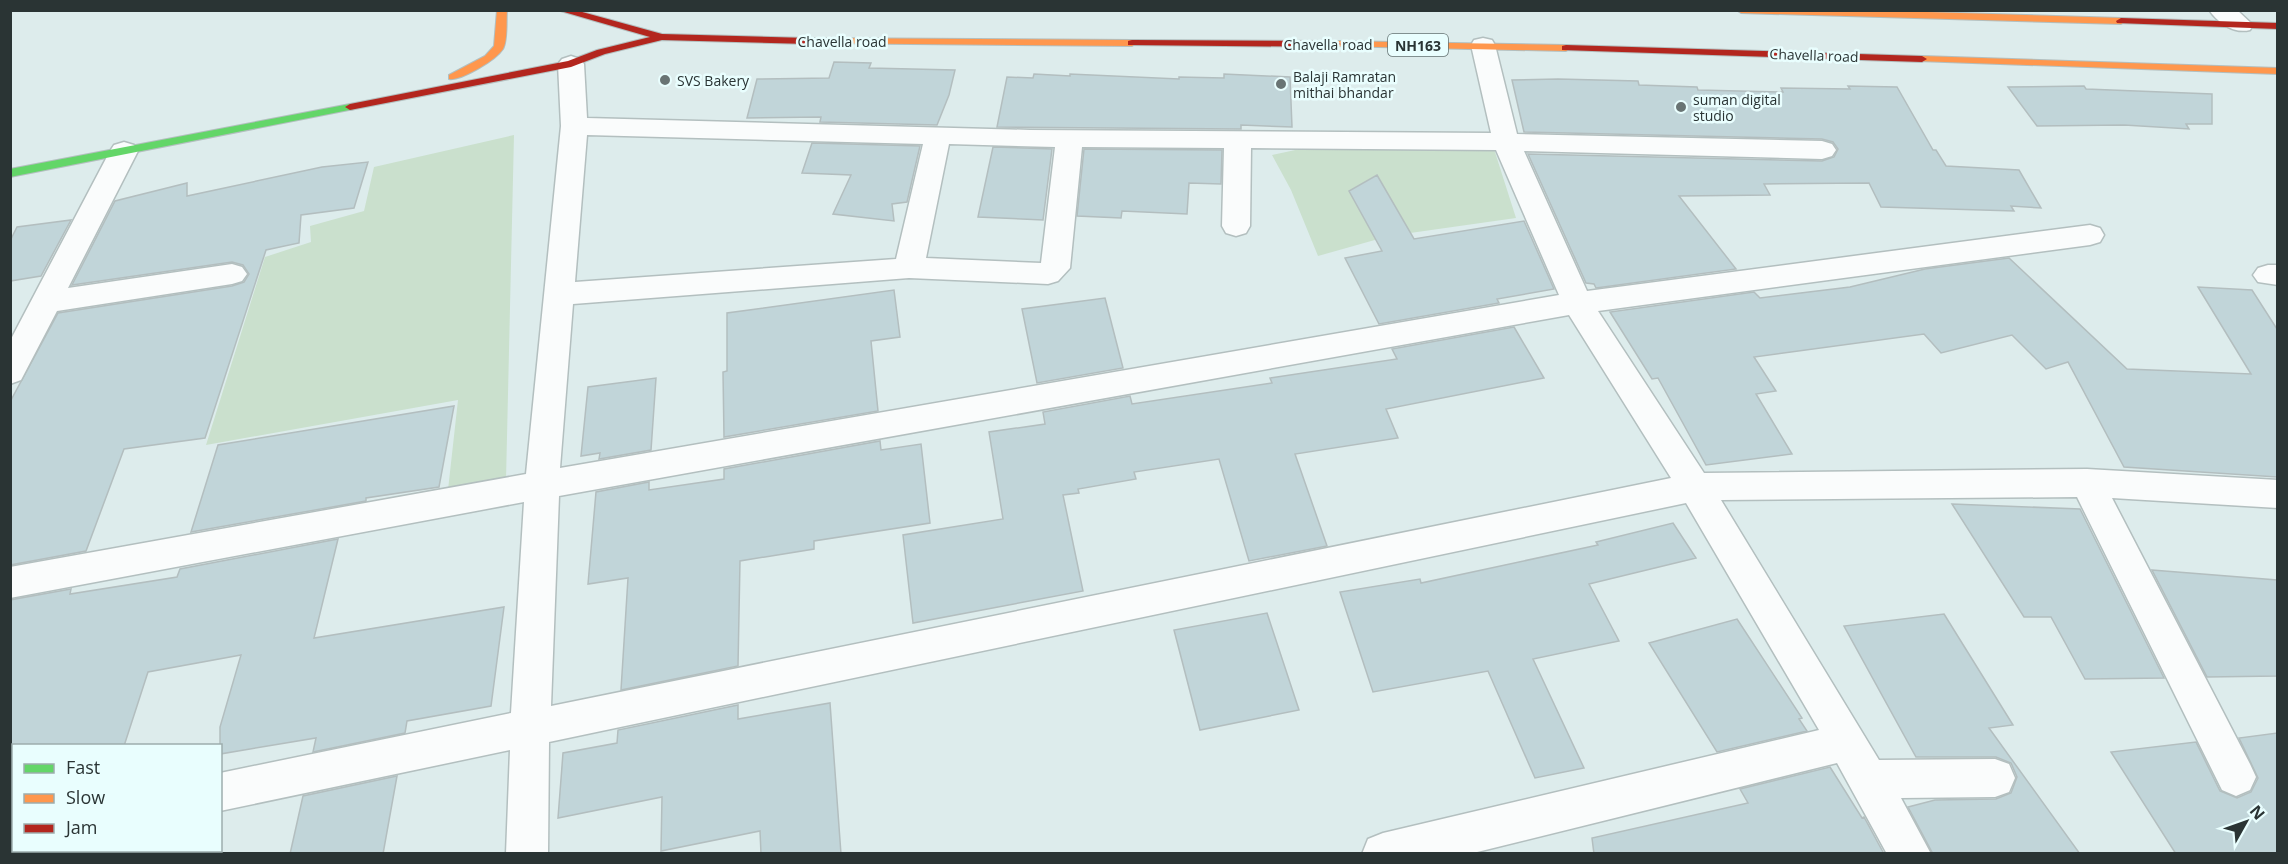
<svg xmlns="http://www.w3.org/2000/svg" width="2288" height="864" font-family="'Open Sans',sans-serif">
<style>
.green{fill:#cae0cd}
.building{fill:#c1d5d9;stroke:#b3bebf;stroke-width:1.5}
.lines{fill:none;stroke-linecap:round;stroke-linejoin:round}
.street-casing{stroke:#b3bfbf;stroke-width:3}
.fast-casing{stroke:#b3bfbf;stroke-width:2}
.slow-casing{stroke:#b3bfbf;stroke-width:2}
.jam-casing{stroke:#b3bfbf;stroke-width:2}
.street{fill:#fafcfc;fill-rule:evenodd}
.fast{fill:#63d668;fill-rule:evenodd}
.slow{fill:#ff974d;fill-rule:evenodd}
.jam{fill:#b3261e;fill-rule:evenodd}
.poi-dot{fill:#697474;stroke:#e9fefe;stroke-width:2}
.labels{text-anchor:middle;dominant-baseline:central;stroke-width:5;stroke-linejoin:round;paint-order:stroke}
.far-street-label{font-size:14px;fill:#2a3434;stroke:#e9fefe}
.shield{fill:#e9fefe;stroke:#637171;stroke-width:1.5}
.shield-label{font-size:14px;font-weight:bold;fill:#2a3434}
.far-poi-label{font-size:14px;fill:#2a3434;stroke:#e9fefe;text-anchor:start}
</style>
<rect width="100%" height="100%" fill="#ddecec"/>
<path class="green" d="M 514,135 L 506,480 L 448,490 L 458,400 L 206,445 L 265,257 L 311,242 L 310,226 L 364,211 L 374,167 Z
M 1300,149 L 1494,149 L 1516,218 L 1389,236 L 1318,256 L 1291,190 L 1272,155 Z"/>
<path class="building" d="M 834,62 L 871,63 L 869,68 L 955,70 L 949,95 L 937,125 L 820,122 L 821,117 L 747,118 L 757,79 L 829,78 Z
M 1034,74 L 1070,76 L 1070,74 L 1179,79 L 1179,77 L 1224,78 L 1224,74 L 1290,77 L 1292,127 L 1241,125 L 1241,129 L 997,127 L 1007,77 L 1033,78 Z
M 1558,79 L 1638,81 L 1639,85 L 1697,87 L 1698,90 L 1783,92 L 1781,88 L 1850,89 L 1848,86 L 1897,87 L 1933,150 L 1936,150 L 1946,166 L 2019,170 L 2041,208 L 2011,206 L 2014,211 L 1881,207 L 1869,183 L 1764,184 L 1770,195 L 1679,196 L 1736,269 L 1596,288 L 1594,284 L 1586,283 L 1528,154 L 1822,161 L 1834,157 L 1838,149 L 1833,142 L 1822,139 L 1524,132 L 1512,80 Z
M 2084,86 L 2086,89 L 2212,94 L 2212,124 L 2186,124 L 2189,129 L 2124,125 L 2037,126 L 2008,87 Z
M 812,143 L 920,146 L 907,202 L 892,204 L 894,221 L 833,214 L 851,175 L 802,173 Z
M 993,147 L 1052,149 L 1043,220 L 978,217 Z
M 1084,149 L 1222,150 L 1221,184 L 1189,183 L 1187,214 L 1122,211 L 1121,218 L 1077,216 Z
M 368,162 L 354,208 L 301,215 L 299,243 L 266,250 L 205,438 L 124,449 L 86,551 L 10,565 L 10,402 L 58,313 L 232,286 L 244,282 L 249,274 L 243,265 L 232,262 L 72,285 L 115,201 L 187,183 L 187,196 L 322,167 Z
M 1377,175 L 1414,239 L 1524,221 L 1554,289 L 1497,299 L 1499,303 L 1379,324 L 1345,258 L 1382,251 L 1349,191 Z
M 71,220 L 41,276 L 10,281 L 10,241 L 17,227 Z
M 2009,258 L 2127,369 L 2251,374 L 2198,287 L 2252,290 L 2277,329 L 2277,477 L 2124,467 L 2068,362 L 2046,369 L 2012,335 L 1941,353 L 1924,334 L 1754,357 L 1776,391 L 1756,394 L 1792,454 L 1706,465 L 1658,378 L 1652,379 L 1610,312 L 1754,292 L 1760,298 L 1850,287 L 1925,269 Z
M 894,290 L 900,337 L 871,341 L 878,411 L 724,437 L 723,372 L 727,371 L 727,313 Z
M 1105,298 L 1123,368 L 1037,383 L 1022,309 Z
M 1514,327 L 1544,378 L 1386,409 L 1398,438 L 1295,454 L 1327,546 L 1249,561 L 1219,459 L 1134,472 L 1136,479 L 1078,489 L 1079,493 L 1063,495 L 1083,591 L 913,623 L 903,535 L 1003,519 L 989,432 L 1045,424 L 1043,412 L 1130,396 L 1132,404 L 1272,383 L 1270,378 L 1397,359 L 1392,349 Z
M 656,378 L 651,450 L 599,459 L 600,453 L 581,456 L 588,387 Z
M 454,406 L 439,487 L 366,498 L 366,501 L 191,532 L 218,445 Z
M 880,441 L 881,450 L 921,444 L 930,523 L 814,541 L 814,549 L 740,561 L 738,666 L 621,690 L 628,578 L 588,584 L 596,492 L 649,482 L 649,490 L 724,479 L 724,469 Z
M 1952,504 L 2080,509 L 2164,678 L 2085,679 L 2051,617 L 2024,617 Z
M 1673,523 L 1696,558 L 1589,584 L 1619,641 L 1533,659 L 1584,768 L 1535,778 L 1488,671 L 1373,692 L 1340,592 L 1420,579 L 1421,583 L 1598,545 L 1596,542 Z
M 338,539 L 314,638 L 504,607 L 491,706 L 407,721 L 405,733 L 313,752 L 316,738 L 220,754 L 220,727 L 241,655 L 148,672 L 124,746 L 10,746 L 10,600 L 71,589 L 70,594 L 177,577 L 180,569 Z
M 2152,570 L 2277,580 L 2277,676 L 2207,677 Z
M 1267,613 L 1299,710 L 1200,730 L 1174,630 Z
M 1944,614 L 2013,725 L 1989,728 L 2080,854 L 1933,854 L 1908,807 L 1935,800 L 1996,799 L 2011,793 L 2017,777 L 2011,763 L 1996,757 L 1916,757 L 1844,626 Z
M 1737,619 L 1802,718 L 1799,719 L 1807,731 L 1717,752 L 1649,643 Z
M 830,703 L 841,854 L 761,854 L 760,831 L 661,851 L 662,797 L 558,818 L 563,753 L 617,743 L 618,730 L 738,705 L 738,719 Z
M 2277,733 L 2277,854 L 2176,854 L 2111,752 L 2196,742 L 2220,791 L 2237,798 L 2251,792 L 2258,778 L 2239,738 Z
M 1830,767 L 1862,818 L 1864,817 L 1884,854 L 1594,854 L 1592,838 L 1748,803 L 1740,789 Z
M 397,776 L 383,854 L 290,854 L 303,796 Z"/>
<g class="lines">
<g class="street-casing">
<path id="street" d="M 2209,10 L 2237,10 L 2253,25 L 2250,30 C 2234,34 2218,23 2209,10 Z
M 1483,38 L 1492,40 L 1495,45 L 1517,134 L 1822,141 L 1832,144 L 1836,150 L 1832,156 L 1822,159 L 1524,151 L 1587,291 L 2090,225 L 2100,228 L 2104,235 L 2100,242 L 2090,245 L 1598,311 L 1704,473 L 2087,469 L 2278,480 L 2278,508 L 2112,498 L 2250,764 L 2256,777 L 2250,790 L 2236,796 L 2222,790 L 2077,497 L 1721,500 L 1879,760 L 1995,759 L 2009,764 L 2015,778 L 2009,792 L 1995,797 L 1901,798 L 1931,854 L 1887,854 L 1837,763 L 1469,854 L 1362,854 L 1368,839 L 1383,833 L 1819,730 L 1686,503 L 549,742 L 548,854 L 506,854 L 510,750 L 220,811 L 220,773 L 511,713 L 524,502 L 10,598 L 10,567 L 526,474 L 561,126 L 558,64 L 562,59 L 571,56 L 580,59 L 584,64 L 587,118 L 1030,130 L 1491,133 L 1471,45 L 1474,40 ZM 587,135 L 923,144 L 896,259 L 575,282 ZM 949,144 L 1055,147 L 1041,263 L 926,258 ZM 1082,147 L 1224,148 L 1222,226 L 1226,233 L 1236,236 L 1246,233 L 1250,226 L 1251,148 L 1496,150 L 1559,295 L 560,468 L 573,304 L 909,278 L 1048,284 L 1058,281 L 1070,268 ZM 1569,315 L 1671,478 L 551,706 L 559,496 Z
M 124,142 L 134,145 L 138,151 L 68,288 L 232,264 L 242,267 L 247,274 L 242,281 L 232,284 L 57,311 L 21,380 L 10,384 L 10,341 L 110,151 L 114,145 Z
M 2268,265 L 2278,265 L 2278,285 L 2258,282 L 2253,275 L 2258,268 Z
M 14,813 L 14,850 L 21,850 L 10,854 L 10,814 Z"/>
</g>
<g class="fast-casing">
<path id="fast" d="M 350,104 L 355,107 L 354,109 L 10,177 L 10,169 Z"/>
</g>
<g class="slow-casing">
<path id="slow" d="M 497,10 L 507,10 C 506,21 508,40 503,49 C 496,60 461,81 449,79 L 449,75 L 485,56 L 494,46 Z
M 1736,10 L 1861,10 L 2121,18 L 2126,21 L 2121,24 L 1741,13 Z
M 808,38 L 1132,40 L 1137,43 L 1132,46 L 804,43 L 804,39 Z
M 1336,41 L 1566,45 L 1571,48 L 1566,51 L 1332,46 L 1332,42 Z
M 1922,56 L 2278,68 L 2278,74 L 1918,61 L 1917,59 Z"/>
</g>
<g class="jam-casing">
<path id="jam" d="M 557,10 L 575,10 L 662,34 L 808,38 L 813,41 L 808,44 L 662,40 L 605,54 L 571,67 L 350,110 L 345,107 L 350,104 L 568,61 L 597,50 L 650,37 Z
M 2121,18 L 2278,23 L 2278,29 L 2117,23 L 2116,21 Z
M 1132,40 L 1336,41 L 1341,44 L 1336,47 L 1128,45 L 1128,41 Z
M 1566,45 L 1922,56 L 1927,59 L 1922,62 L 1562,50 L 1562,46 Z"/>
</g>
<use href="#street" class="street"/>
<use href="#fast" class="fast"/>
<use href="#slow" class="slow"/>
<use href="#jam" class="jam"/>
</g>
<g class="poi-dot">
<circle cx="665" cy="80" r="6"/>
<circle cx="1281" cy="84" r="6"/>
<circle cx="1681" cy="107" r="6"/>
</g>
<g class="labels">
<g class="far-street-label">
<text x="842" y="41">Chavella road</text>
<text x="1328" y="44">Chavella road</text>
<text transform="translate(1814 55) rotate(2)">Chavella road</text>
</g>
<rect class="shield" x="1388" y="34" width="60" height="22" rx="4.5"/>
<g class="shield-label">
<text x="1418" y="45">NH163</text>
</g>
<g class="far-poi-label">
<text x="1293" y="76">Balaji Ramratan<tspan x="1293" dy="16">mithai bhandar</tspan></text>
<text x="677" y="80">SVS Bakery</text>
<text x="1693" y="99">suman digital<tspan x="1693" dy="16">studio</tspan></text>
</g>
</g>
<rect width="2288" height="864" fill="none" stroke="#2a3434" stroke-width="24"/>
<rect x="12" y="744" width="210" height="108" fill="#e9fefe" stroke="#9dadad" stroke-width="1.5"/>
<rect x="24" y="764" width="30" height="9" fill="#63d668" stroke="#9dadad" stroke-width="1.5"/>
<text x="66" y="774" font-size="18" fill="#2a3434">Fast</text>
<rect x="24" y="794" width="30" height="9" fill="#ff974d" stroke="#9dadad" stroke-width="1.5"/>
<text x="66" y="804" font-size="18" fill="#2a3434">Slow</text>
<rect x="24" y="824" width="30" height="9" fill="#b3261e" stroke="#9dadad" stroke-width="1.5"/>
<text x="66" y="834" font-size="18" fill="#2a3434">Jam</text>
<g transform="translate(2246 822) rotate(50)" stroke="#e9fefe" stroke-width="4.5" paint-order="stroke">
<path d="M0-4.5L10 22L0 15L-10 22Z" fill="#2a3434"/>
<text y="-9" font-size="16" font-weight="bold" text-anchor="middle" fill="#2a3434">N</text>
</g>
</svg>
